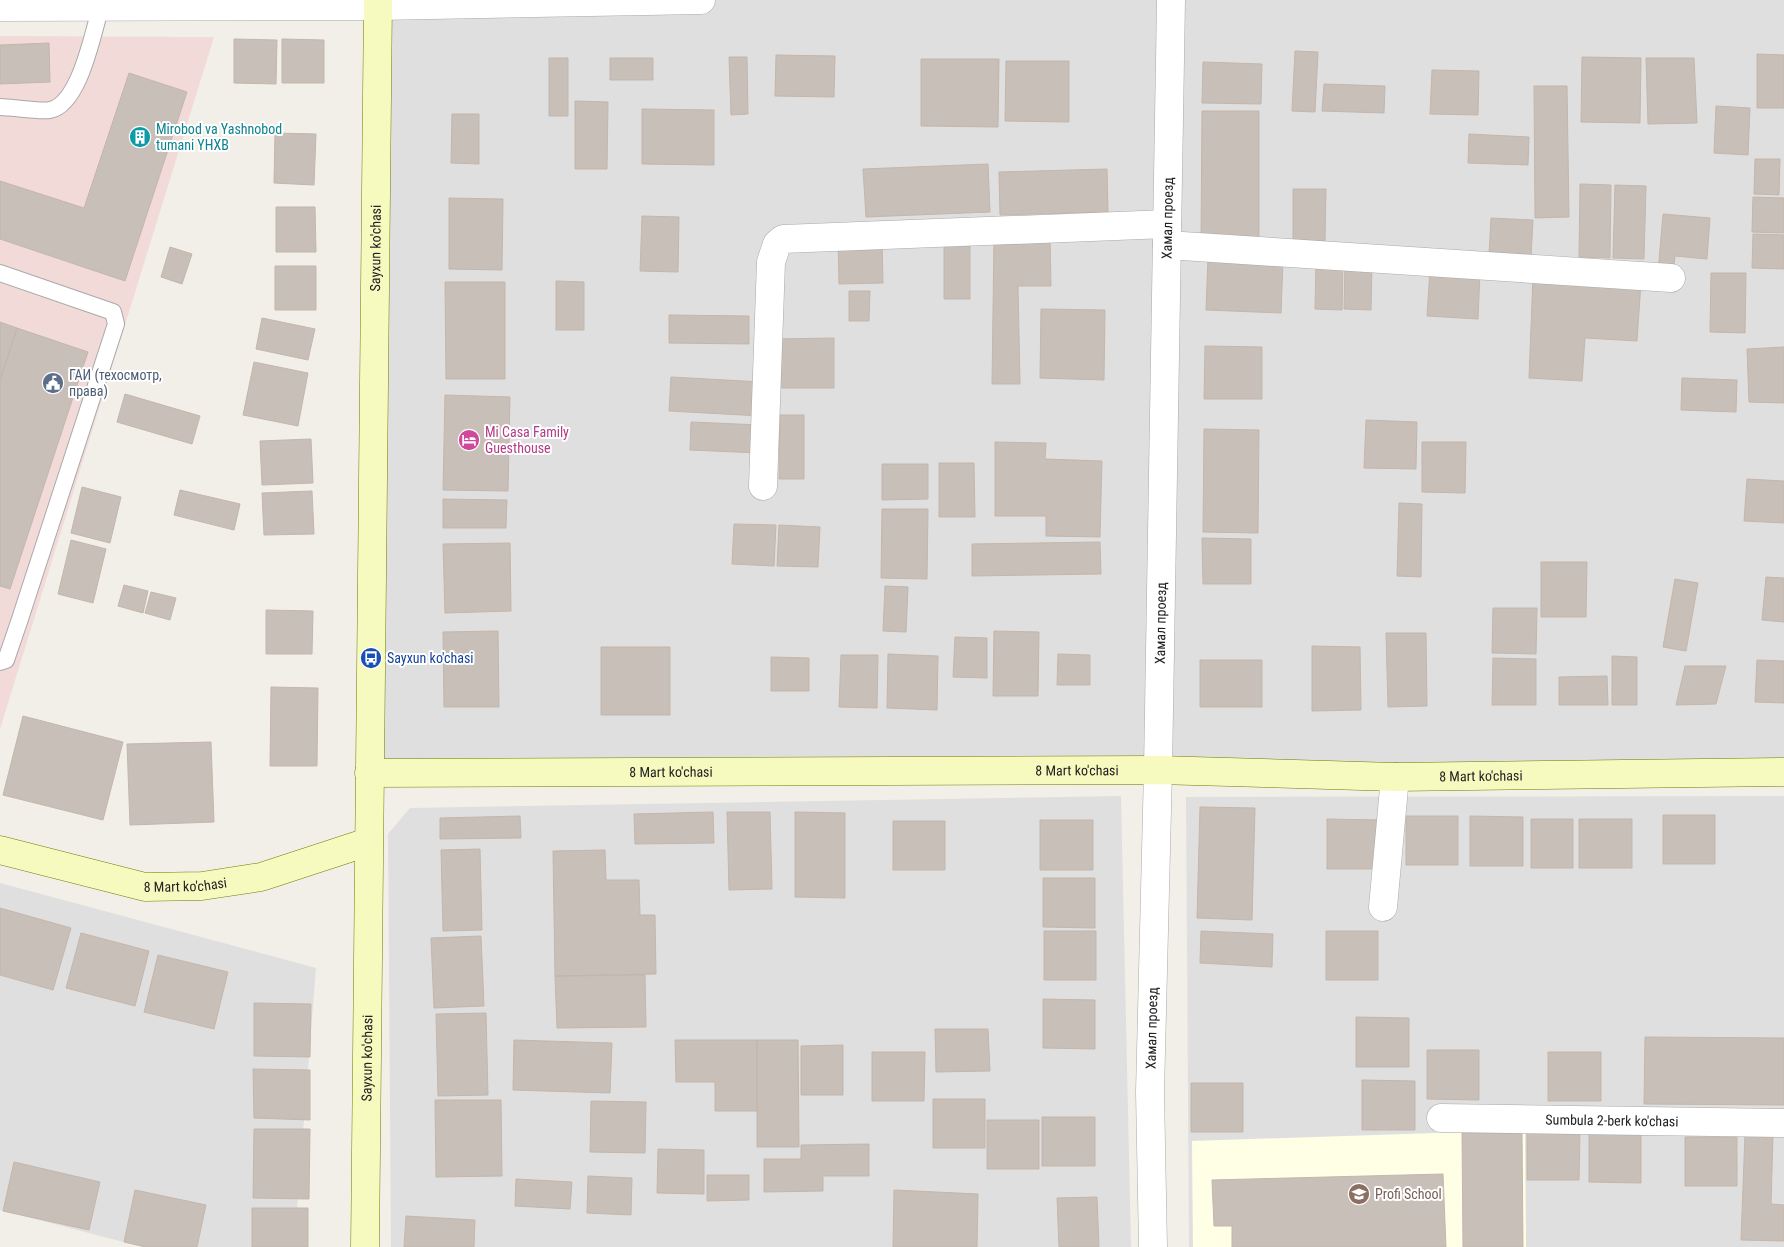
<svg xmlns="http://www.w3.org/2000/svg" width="1784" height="1247" font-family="'Roboto Condensed',sans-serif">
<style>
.residential{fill:#e0dfdf}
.commercial{fill:#f2dad9}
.education{fill:#ffffe5}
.building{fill:#c7bfb8;stroke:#c4b6ab}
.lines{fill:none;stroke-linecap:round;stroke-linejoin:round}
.lane-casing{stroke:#a9a9a9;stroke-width:18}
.street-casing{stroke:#a9a9a9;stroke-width:29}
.secondary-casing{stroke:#707d05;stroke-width:29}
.lane{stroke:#fff;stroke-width:16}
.street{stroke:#fff;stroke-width:28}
.secondary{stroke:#f7fabf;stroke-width:28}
.labels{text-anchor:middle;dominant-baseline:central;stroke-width:4;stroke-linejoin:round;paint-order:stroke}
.culture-label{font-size:14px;fill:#0d838f;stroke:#fff;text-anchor:start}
.street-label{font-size:14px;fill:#222;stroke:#fff}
.service-label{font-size:14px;fill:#4e5e75;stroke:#fff;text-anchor:start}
.hotel-label{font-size:14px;fill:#b23c85;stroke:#fff;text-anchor:start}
.transit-label{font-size:14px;fill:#164399;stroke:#fff;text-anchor:start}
.education-label{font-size:14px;fill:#785e54;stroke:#fff;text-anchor:start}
</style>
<rect width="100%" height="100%" fill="#f2efe9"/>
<path class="residential" d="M 701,0 L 1784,0 L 1784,772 L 369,773 L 378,6 Z
M 1121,796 L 1131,1247 L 391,1247 L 388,834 L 410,808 Z
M 1784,796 L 1784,1247 L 1189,1247 L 1186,797 Z
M 0,883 L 316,968 L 294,1247 L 143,1247 L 0,1210 Z"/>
<path class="commercial" d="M 0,36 L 214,37 L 0,729 Z"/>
<path class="education" d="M 1525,1130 L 1526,1247 L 1193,1247 L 1192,1141 Z"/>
<path class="building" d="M 234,39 L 277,40 L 276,84 L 234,83 Z
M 282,39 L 324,40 L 324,83 L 282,83 Z
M 49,43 L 50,82 L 0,84 L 0,45 Z
M 1295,51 L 1318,52 L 1315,112 L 1292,111 Z
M 1757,54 L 1784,55 L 1784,108 L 1757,108 Z
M 776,55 L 835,56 L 834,97 L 775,96 Z
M 729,57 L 747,57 L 748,114 L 731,115 Z
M 1582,57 L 1641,58 L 1640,123 L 1581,122 Z
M 549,58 L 568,58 L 568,116 L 549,116 Z
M 610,58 L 653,58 L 653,80 L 610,80 Z
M 1646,58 L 1694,58 L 1697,123 L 1648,124 Z
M 921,59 L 999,59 L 998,127 L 921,126 Z
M 1006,61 L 1069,61 L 1069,122 L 1005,121 Z
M 1203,62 L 1262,64 L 1261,104 L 1202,103 Z
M 1432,70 L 1479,71 L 1478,115 L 1430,114 Z
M 129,73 L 187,92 L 125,281 L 0,239 L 0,181 L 84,208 Z
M 1324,84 L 1385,86 L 1384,113 L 1322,111 Z
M 1534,86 L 1567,86 L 1569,217 L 1535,218 Z
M 575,101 L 608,102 L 607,169 L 575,169 Z
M 1716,106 L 1750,108 L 1748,155 L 1714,153 Z
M 642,109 L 714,110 L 714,165 L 642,164 Z
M 1202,111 L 1259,111 L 1259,242 L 1201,241 Z
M 452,114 L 479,114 L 479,164 L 451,163 Z
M 275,133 L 316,134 L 314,185 L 274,183 Z
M 1469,134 L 1529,137 L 1528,165 L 1468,163 Z
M 1755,159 L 1780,159 L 1779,195 L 1754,194 Z
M 988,164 L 990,212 L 866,217 L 863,169 Z
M 1107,169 L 1108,212 L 1000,215 L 999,172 Z
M 1580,184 L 1611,185 L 1610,258 L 1579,257 Z
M 1615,185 L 1646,186 L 1644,259 L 1613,258 Z
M 1293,189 L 1326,189 L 1325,241 L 1293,241 Z
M 1753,197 L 1784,198 L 1784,233 L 1752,232 Z
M 449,198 L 503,199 L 502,270 L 449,269 Z
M 276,207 L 315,207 L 316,252 L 276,252 Z
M 1663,214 L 1710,218 L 1707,259 L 1675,256 L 1673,273 L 1658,272 Z
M 642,216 L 679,217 L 678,272 L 640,271 Z
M 1491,218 L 1533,220 L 1531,257 L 1489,255 Z
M 1753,234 L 1784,235 L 1784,269 L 1752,268 Z
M 944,235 L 970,235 L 970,299 L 944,299 Z
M 1050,237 L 1051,286 L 1018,286 L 1020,384 L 992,384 L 994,238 Z
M 882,238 L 883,283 L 839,284 L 838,239 Z
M 170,247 L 192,254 L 182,284 L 161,277 Z
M 1208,258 L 1283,262 L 1281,313 L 1206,310 Z
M 1316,263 L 1343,264 L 1342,310 L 1315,309 Z
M 1345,263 L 1372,264 L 1371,310 L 1344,309 Z
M 275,266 L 316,266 L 316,310 L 275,310 Z
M 1430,269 L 1480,272 L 1478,319 L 1427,316 Z
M 1711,273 L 1746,273 L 1745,333 L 1710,332 Z
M 1533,276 L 1641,282 L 1637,341 L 1585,338 L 1582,381 L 1529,378 Z
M 556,281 L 584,282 L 584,330 L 556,330 Z
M 445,282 L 505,282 L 505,379 L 446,379 Z
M 849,291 L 870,291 L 869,321 L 849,321 Z
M 1041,309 L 1105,310 L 1104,380 L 1040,378 Z
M 669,315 L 749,316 L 749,344 L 669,343 Z
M 262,318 L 315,329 L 308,360 L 256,349 Z
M 0,322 L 17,328 L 1,377 L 0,377 Z
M 17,328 L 88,352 L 10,589 L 0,586 L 0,380 Z
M 834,338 L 834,388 L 775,388 L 774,339 Z
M 1205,346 L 1262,347 L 1262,399 L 1204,399 Z
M 1784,347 L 1784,403 L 1749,402 L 1747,349 Z
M 254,362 L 308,373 L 298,426 L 243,415 Z
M 671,377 L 762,382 L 761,416 L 669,411 Z
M 1682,378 L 1737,380 L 1736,412 L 1681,410 Z
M 125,394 L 200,416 L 192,444 L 117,422 Z
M 445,395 L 510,397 L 508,491 L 443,490 Z
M 780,415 L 804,415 L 804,479 L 779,479 Z
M 1366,420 L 1417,422 L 1416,469 L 1364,468 Z
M 691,422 L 760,425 L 759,453 L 690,450 Z
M 1204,429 L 1259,430 L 1258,533 L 1203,532 Z
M 311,439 L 313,483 L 262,485 L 260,441 Z
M 995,442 L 1046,443 L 1045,459 L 1102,461 L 1100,537 L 1046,536 L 1046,516 L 995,516 Z
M 1422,442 L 1466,442 L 1465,493 L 1422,492 Z
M 939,463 L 974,463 L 975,517 L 939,517 Z
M 882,464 L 928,464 L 928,499 L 882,500 Z
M 1747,479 L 1784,481 L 1784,523 L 1744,521 Z
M 82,487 L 121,497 L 110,543 L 71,533 Z
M 180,490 L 240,504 L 234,530 L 174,515 Z
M 312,491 L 314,534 L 264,535 L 262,493 Z
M 443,499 L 507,500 L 506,528 L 443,528 Z
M 1399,503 L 1422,504 L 1421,577 L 1397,576 Z
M 882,509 L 928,509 L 927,579 L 881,578 Z
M 734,524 L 776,525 L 774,566 L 732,564 Z
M 779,525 L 820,527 L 818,567 L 777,566 Z
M 1202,538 L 1251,539 L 1251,584 L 1203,584 Z
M 71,540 L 106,549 L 93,603 L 58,594 Z
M 1100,542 L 1101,574 L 972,576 L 972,544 Z
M 510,543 L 511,611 L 445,613 L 443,544 Z
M 1541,562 L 1587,562 L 1586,617 L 1541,617 Z
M 1766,577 L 1784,578 L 1784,622 L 1762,620 Z
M 1675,579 L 1698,583 L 1686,651 L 1663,647 Z
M 124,585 L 148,591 L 143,613 L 118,606 Z
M 885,586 L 908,587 L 906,632 L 883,631 Z
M 151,592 L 176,598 L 170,620 L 145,613 Z
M 1493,608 L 1537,608 L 1536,654 L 1492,653 Z
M 266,610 L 313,611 L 312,654 L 266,654 Z
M 498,631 L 499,707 L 444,707 L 443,632 Z
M 994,631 L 1039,632 L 1038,696 L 993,696 Z
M 1386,633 L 1426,633 L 1427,706 L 1388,707 Z
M 955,637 L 987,638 L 987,678 L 953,677 Z
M 1312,646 L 1360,647 L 1361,710 L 1312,711 Z
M 601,647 L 670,647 L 670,715 L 601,715 Z
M 888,654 L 938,656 L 937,710 L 887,708 Z
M 1058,654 L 1090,655 L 1090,685 L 1057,685 Z
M 841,655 L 878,655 L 877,708 L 839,707 Z
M 1612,656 L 1637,657 L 1637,705 L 1612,705 Z
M 771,657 L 809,658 L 809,691 L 771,691 Z
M 1493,658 L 1536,659 L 1536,705 L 1492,705 Z
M 1200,660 L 1262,660 L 1262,707 L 1200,707 Z
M 1757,660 L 1784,661 L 1784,703 L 1755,702 Z
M 1685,666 L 1726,666 L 1716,704 L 1676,705 Z
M 1607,676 L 1608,705 L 1559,705 L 1559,677 Z
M 271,687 L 318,688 L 317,766 L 270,766 Z
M 23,716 L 123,742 L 103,820 L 3,795 Z
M 211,742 L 214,822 L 130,825 L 127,744 Z
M 1200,807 L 1255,808 L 1252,920 L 1197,918 Z
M 713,812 L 714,843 L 635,844 L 634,814 Z
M 727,812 L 770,812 L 772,889 L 729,890 Z
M 795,812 L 845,813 L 845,898 L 795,897 Z
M 1663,815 L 1715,815 L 1715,864 L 1663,864 Z
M 520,816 L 521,838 L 440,839 L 440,818 Z
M 1406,816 L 1458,816 L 1458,865 L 1406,865 Z
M 1470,816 L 1523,817 L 1523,866 L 1470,866 Z
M 1327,819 L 1379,820 L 1379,869 L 1327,869 Z
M 1531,819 L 1573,819 L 1573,868 L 1531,868 Z
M 1579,819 L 1632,819 L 1632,868 L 1579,868 Z
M 1040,820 L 1093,820 L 1093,870 L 1040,870 Z
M 893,821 L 945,821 L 945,870 L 893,870 Z
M 480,849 L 482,930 L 443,931 L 441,850 Z
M 605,850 L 606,880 L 639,880 L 640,915 L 655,915 L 656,974 L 555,976 L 553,851 Z
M 1043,878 L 1095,878 L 1095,928 L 1043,927 Z
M 0,908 L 71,928 L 53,990 L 0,975 Z
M 1044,931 L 1096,931 L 1096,980 L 1044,980 Z
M 1201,931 L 1273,934 L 1272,967 L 1200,963 Z
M 1326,931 L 1378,931 L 1378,980 L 1326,980 Z
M 81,933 L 149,951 L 135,1006 L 66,988 Z
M 481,936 L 484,1006 L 434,1008 L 431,938 Z
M 158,955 L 228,972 L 214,1029 L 144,1012 Z
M 645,975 L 646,1027 L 557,1028 L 555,976 Z
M 1043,999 L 1095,1000 L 1095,1049 L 1043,1048 Z
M 254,1003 L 311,1004 L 310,1057 L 254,1056 Z
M 486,1013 L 488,1095 L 438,1096 L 436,1014 Z
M 1356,1017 L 1409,1018 L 1409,1067 L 1356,1067 Z
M 935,1029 L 988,1029 L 990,1071 L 936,1072 Z
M 1645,1037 L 1784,1038 L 1784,1105 L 1644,1104 Z
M 514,1040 L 612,1043 L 610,1093 L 513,1090 Z
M 675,1040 L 757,1040 L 757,1111 L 715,1111 L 715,1082 L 676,1082 Z
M 757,1040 L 798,1040 L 799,1147 L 757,1147 Z
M 843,1045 L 843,1095 L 801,1095 L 801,1046 Z
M 1427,1050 L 1479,1050 L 1479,1100 L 1427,1099 Z
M 872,1052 L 925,1052 L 924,1101 L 872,1101 Z
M 1548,1052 L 1601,1052 L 1601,1101 L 1548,1101 Z
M 253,1069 L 310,1070 L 310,1120 L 254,1118 Z
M 1362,1080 L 1415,1081 L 1415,1130 L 1362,1130 Z
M 1191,1083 L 1243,1083 L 1243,1132 L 1191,1132 Z
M 933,1099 L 985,1099 L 985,1148 L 933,1148 Z
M 435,1100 L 501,1100 L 502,1176 L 436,1177 Z
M 591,1101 L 646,1102 L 645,1153 L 590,1152 Z
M 1042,1117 L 1095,1117 L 1095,1166 L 1042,1166 Z
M 987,1120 L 1039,1120 L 1039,1169 L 987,1169 Z
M 254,1129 L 310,1129 L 309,1199 L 253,1198 Z
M 1527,1130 L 1580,1131 L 1579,1180 L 1527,1180 Z
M 1462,1133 L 1522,1133 L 1523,1247 L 1463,1247 Z
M 1589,1133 L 1641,1134 L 1641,1183 L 1589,1182 Z
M 1745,1134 L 1773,1136 L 1771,1204 L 1784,1205 L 1784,1241 L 1741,1240 Z
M 1685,1137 L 1737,1137 L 1737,1186 L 1685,1186 Z
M 869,1144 L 869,1176 L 823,1176 L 823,1191 L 764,1192 L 764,1159 L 801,1159 L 801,1145 Z
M 658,1149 L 704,1150 L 704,1194 L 657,1193 Z
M 14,1162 L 100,1182 L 89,1230 L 3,1211 Z
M 1443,1174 L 1446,1247 L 1232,1247 L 1232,1226 L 1214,1226 L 1212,1180 Z
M 707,1175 L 749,1175 L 749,1200 L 707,1201 Z
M 588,1176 L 632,1178 L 631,1215 L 587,1213 Z
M 516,1179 L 572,1182 L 570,1209 L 515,1206 Z
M 135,1190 L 206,1205 L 197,1247 L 146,1247 L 124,1242 Z
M 894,1190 L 978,1194 L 977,1247 L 893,1247 Z
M 1097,1197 L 1099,1247 L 1059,1247 L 1057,1198 Z
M 252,1208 L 308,1208 L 308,1247 L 252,1247 Z
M 406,1216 L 475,1220 L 474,1247 L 404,1247 Z"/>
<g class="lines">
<g class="lane-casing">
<path id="lane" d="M 0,107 C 12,107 40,112 50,110 C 80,104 93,32 101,6
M 0,273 L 113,312 L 116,324 L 20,619 L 6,660 L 0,662"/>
</g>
<g class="street-casing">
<g id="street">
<path d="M 0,7 L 378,6 L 701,0"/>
<path d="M 1167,245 L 1671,278"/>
<path d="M 763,486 L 771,262 L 777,244 L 783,239 L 1167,224"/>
<path d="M 1383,907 L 1395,777"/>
<path id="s1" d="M 1441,1118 L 1784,1123"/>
<path id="s2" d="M 1153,1247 L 1150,1092 L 1158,770 L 1171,0"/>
</g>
</g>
<g class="secondary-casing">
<g id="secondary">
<path id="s3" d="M 369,773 L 1158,770 L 1395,777 L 1784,772"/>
<path id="s4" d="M 0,850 L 145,887 L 202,886 L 261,877 L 368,842"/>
<path id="s5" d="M 365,1247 L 378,0"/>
</g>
</g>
<use href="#lane" class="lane"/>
<use href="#street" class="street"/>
<use href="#secondary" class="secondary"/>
</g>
<defs>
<g id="building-disc" transform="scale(1.125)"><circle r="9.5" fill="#0f9aa8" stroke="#fff"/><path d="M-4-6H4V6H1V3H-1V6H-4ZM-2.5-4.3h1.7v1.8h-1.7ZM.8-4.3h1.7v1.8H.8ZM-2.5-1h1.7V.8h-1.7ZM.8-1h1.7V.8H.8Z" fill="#fff"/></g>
<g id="civic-disc" transform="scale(1.125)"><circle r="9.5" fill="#5c6f8a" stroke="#fff"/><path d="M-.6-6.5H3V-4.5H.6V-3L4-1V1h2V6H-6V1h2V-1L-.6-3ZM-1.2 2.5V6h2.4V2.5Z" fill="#fff"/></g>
<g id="hotel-disc" transform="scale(1.125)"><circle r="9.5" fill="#d1479c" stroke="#fff"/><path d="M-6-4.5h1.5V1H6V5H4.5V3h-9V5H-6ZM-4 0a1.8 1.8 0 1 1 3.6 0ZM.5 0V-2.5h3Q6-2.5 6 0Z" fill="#fff"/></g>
<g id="bus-disc" transform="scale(1.125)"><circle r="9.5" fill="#1a4fb4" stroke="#fff"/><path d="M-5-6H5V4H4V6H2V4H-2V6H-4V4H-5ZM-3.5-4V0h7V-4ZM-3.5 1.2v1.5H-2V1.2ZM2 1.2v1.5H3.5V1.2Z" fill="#fff"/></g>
<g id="school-disc" transform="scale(1.125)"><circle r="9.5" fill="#8d6e63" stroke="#fff"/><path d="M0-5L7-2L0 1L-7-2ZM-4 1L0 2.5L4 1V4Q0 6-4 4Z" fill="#fff"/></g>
</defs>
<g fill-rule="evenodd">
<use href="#building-disc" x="140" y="137"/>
<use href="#civic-disc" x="53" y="383"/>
<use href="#hotel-disc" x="469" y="440"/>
<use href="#bus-disc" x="371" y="658"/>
<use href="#school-disc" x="1359" y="1194"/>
</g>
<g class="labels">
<g class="culture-label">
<text x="156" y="129">Mirobod va Yashnobod<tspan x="156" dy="16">tumani YHXB</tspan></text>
</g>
<g class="street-label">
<text stroke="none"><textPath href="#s2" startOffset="1029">Хамал проезд</textPath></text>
<text stroke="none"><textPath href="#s5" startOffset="999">Sayxun ko'chasi</textPath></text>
<text stroke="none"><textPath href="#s2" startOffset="624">Хамал проезд</textPath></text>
<text stroke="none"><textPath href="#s3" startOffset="708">8 Mart ko'chasi</textPath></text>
<text stroke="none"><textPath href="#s3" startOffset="302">8 Mart ko'chasi</textPath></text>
<text stroke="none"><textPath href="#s3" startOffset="1112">8 Mart ko'chasi</textPath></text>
<text stroke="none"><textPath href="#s4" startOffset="190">8 Mart ko'chasi</textPath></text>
<text stroke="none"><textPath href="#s2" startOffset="219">Хамал проезд</textPath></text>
<text stroke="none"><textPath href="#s5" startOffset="189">Sayxun ko'chasi</textPath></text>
<text stroke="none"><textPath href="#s1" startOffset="171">Sumbula 2-berk ko'chasi</textPath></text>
</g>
<g class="service-label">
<text x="69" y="375">ГАИ (техосмотр,<tspan x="69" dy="16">права)</tspan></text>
</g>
<g class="hotel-label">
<text x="485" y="432">Mi Casa Family<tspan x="485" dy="16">Guesthouse</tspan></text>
</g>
<g class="transit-label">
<text x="387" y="658">Sayxun ko'chasi</text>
</g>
<g class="education-label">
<text x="1375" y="1194">Profi School</text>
</g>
</g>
</svg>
